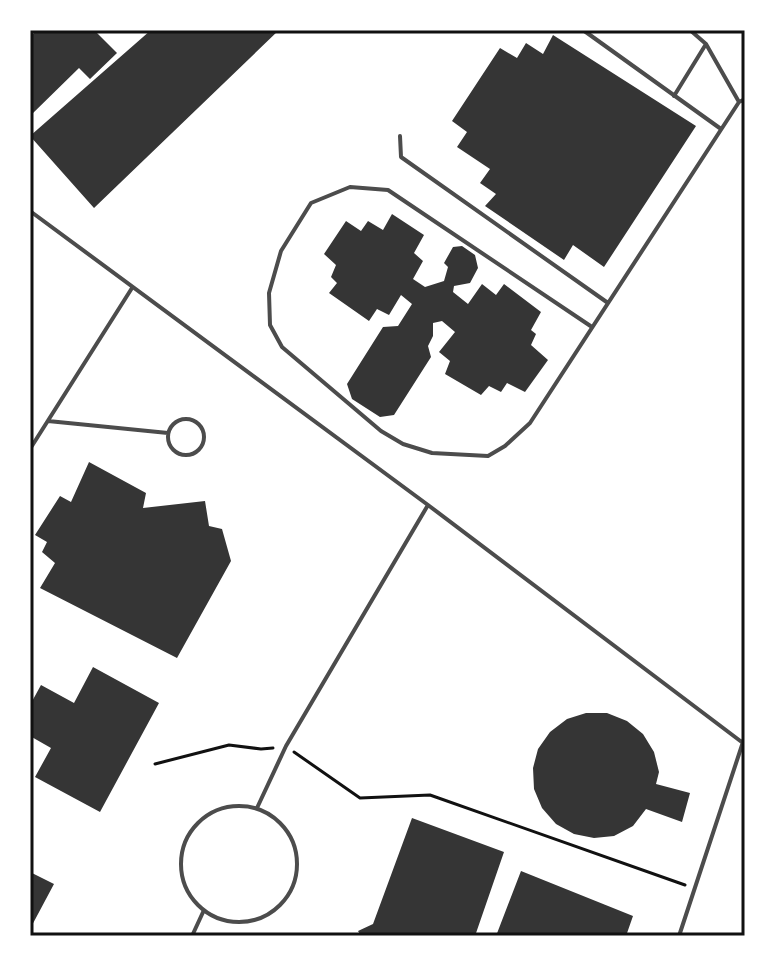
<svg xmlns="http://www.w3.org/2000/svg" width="775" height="966" font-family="'DejaVu Sans',sans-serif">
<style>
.building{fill:#353535}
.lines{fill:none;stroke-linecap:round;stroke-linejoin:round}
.path{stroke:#111;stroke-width:3}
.service{stroke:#4c4c4c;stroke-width:4}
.neatline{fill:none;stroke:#111;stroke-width:3}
</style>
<rect width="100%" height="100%" fill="#fff"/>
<path class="building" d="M 37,30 L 94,30 L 117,53 L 90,79 L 79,68 L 30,116 L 30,37 Z
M 151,30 L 279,30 L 94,208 L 30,136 Z
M 553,35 L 696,126 L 604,267 L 573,245 L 564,260 L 485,206 L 496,194 L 480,183 L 490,169 L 457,147 L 467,132 L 452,121 L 500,48 L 517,58 L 526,43 L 543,54 Z
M 392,214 L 424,235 L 414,253 L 423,261 L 413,279 L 425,287 L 444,281 L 448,267 L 444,263 L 453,247 L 462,246 L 475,255 L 478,268 L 470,283 L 454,286 L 453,292 L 468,304 L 482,284 L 496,295 L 504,284 L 541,312 L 531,330 L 536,334 L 531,345 L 548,360 L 525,392 L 507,383 L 501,392 L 489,386 L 481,395 L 445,374 L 450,361 L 439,352 L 455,332 L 442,321 L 433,323 L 433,336 L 428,346 L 431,357 L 394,415 L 380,417 L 352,399 L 347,384 L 383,327 L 398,326 L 412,304 L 401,295 L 389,315 L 377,309 L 369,321 L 329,293 L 337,283 L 331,277 L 336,265 L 324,254 L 346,221 L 361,231 L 368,221 L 383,230 Z
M 89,462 L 146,493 L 143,508 L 205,501 L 209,526 L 222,529 L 231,561 L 177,658 L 40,588 L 55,563 L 42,552 L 47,542 L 35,535 L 60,496 L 71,502 Z
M 93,667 L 159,703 L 100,812 L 35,777 L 51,748 L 30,736 L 30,705 L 41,685 L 74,703 Z
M 586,713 L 607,713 L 627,721 L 643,734 L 654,752 L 659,772 L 656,784 L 690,793 L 682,822 L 646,809 L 633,826 L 614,836 L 594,838 L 574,834 L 556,824 L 542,808 L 534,789 L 533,768 L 538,749 L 550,732 L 567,719 Z
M 412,818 L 504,852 L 475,936 L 361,936 L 358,931 L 373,924 Z
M 521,871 L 633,916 L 626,936 L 496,936 Z
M 30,872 L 54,884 L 30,929 Z"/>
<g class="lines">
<path class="path" d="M 294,752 L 360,798 L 430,795 L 685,885
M 155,764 L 229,745 L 261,749 L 273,748"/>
<path class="service" d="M 583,30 L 721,129
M 690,30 L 706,44 L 739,102
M 674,96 L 706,44
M 400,136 L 401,157 L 608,303
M 30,211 L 428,505
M 592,327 L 388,190 L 350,187 L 311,203 L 281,251 L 269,293 L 270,325 L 282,347 L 381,431 L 403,444 L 432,453 L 488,456 L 505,446 L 530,423 L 739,102 L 745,99
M168 437a18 18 0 1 1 36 0a18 18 0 1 1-36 0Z
M 48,421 L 168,433
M 30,449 L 132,288
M181 864a58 58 0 1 1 116 0a58 58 0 1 1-116 0Z
M 257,808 L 286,746 L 428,505 L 743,743
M 192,936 L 204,910
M 679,936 L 745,736"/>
</g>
<rect width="775" height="966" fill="none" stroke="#ffffff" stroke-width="64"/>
<rect x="32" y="32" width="711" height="902" class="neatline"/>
</svg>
